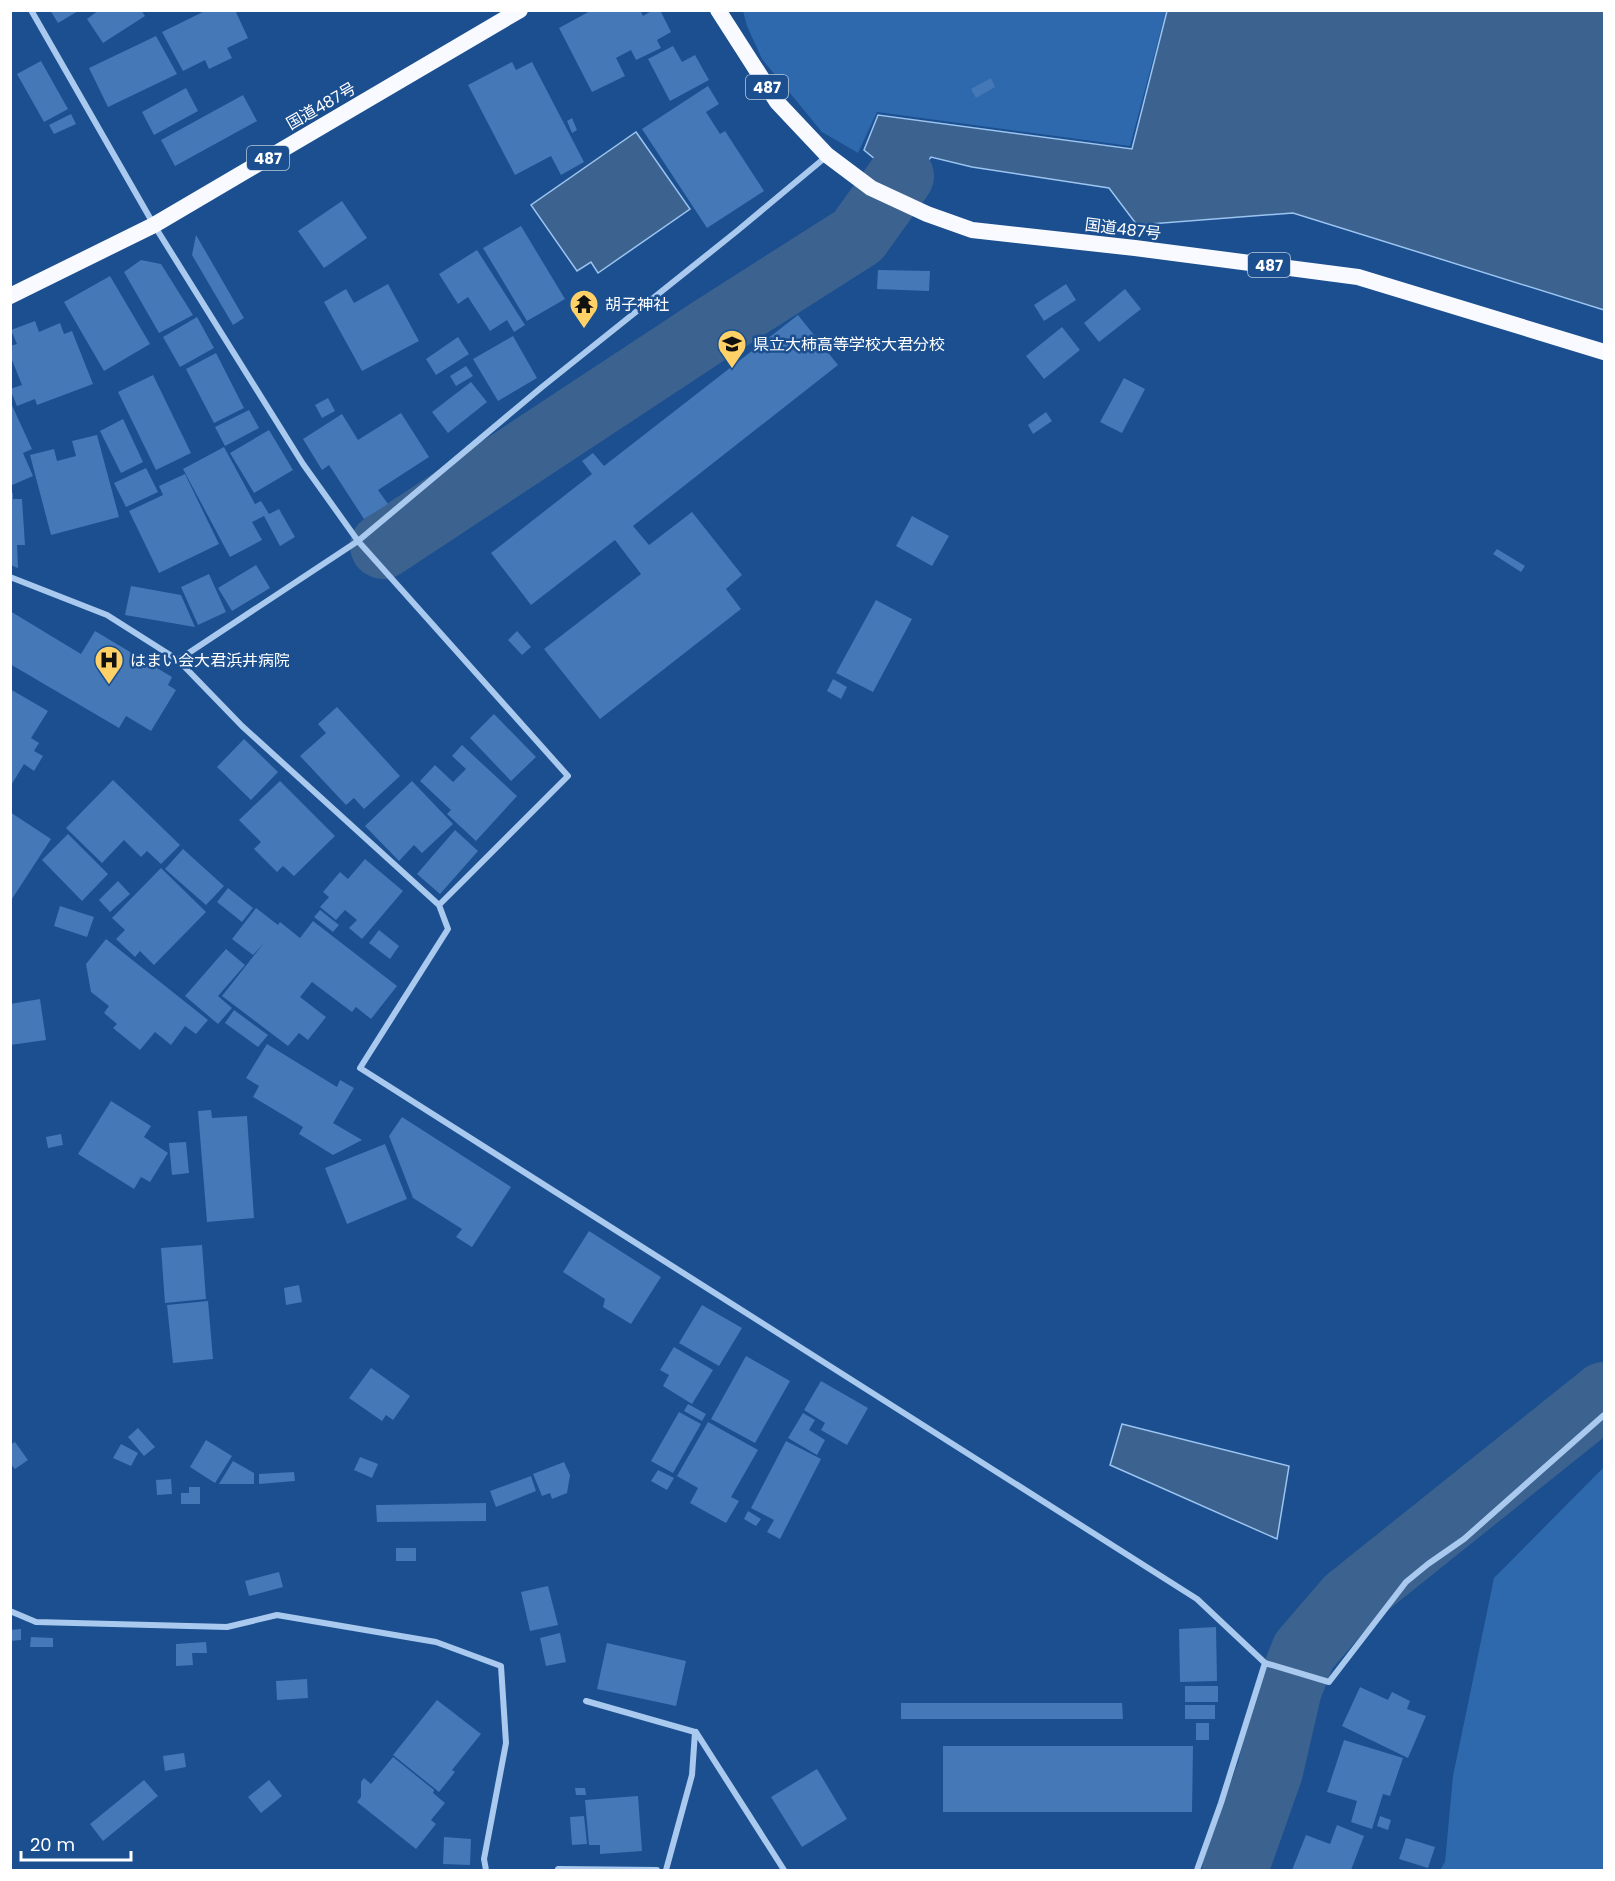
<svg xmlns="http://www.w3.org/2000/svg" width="1615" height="1881" font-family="Poppins,'Noto Sans JP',sans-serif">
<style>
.green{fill:#2e69ad}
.water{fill:#3c6290;stroke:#9cc4f0;stroke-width:1.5}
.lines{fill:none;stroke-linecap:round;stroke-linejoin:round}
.river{stroke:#3c6290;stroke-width:66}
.building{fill:#4478b7}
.minor{stroke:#a9c9ee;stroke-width:6}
.trunk{stroke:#f8faff;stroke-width:16}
.labels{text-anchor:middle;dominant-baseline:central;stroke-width:5;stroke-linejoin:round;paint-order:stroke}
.shield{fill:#1b4f8f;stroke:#bbcadd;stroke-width:1.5}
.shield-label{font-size:15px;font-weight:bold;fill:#fff}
.street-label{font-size:16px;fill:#fff;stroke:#1b4f8f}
.poi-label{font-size:16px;fill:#fff;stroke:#1b4f8f;text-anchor:start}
</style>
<rect width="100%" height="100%" fill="#1b4f8f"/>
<path class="green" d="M 743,11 L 1164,10 L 1166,11 L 1130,146 L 877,112 L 858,153 L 822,132 L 762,59 L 747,26 Z
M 1604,1467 L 1604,1870 L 1440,1870 L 1445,1862 L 1453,1776 L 1494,1578 Z"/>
<path class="water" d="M 1167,11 L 1604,11 L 1604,310 L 1293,213 L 1137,225 L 1109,188 L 972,167 L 931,157 L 913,181 L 886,168 L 864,150 L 878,115 L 1132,149 Z
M 636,132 L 690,209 L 598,273 L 591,262 L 577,271 L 531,205 Z
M 1122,1424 L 1289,1466 L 1277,1539 L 1110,1465 Z"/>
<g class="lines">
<path class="river" d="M 383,546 L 712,329 L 858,236 L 901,176
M 1235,1870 L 1270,1771 L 1289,1689 L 1304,1651 L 1348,1600 L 1604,1395"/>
</g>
<path class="building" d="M 50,10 L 80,10 L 58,23 Z
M 99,10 L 141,10 L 145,16 L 103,43 L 87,19 Z
M 207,10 L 235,10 L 248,38 L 227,48 L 232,58 L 209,69 L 205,60 L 183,71 L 162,32 Z
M 592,10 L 640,10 L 643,16 L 653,10 L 660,10 L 671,32 L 657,40 L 661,48 L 636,60 L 631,50 L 616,58 L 625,76 L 592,92 L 559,28 Z
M 156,36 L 177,74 L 108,107 L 89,68 Z
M 673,46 L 682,62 L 695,55 L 709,80 L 670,101 L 648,59 Z
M 41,61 L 68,109 L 44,122 L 17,74 Z
M 512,62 L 516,70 L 532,62 L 584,162 L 561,175 L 551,156 L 515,175 L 468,85 Z
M 991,78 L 995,87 L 976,98 L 971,89 Z
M 708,86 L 719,104 L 706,112 L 720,134 L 725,131 L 764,191 L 707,228 L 642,129 Z
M 186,88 L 198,111 L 154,135 L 142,112 Z
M 243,95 L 257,121 L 175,166 L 161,140 Z
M 71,114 L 76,124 L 54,134 L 49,125 Z
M 572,118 L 577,130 L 572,133 L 567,121 Z
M 342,201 L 367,238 L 324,268 L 298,231 Z
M 521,226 L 565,299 L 527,321 L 483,248 Z
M 196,235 L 244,318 L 233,325 L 192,255 Z
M 477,250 L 525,325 L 514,332 L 507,320 L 490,331 L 468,297 L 458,304 L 439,274 Z
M 141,260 L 161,264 L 193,315 L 159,333 L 124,272 Z
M 878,270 L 930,271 L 929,291 L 877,289 Z
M 110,276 L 150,344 L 104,371 L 64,302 Z
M 388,284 L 419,341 L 362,371 L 324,302 L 346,289 L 354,303 Z
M 1066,284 L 1076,300 L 1044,321 L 1034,305 Z
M 1125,289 L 1141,309 L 1099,342 L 1084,323 Z
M 798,315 L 838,365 L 633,526 L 649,545 L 692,512 L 742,575 L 726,589 L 741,609 L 600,719 L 544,649 L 641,574 L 615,540 L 531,605 L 491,553 L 592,474 L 582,461 L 593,453 L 604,466 Z
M 197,317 L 214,348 L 180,367 L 163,337 Z
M 35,321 L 39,332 L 60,323 L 64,334 L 72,331 L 93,384 L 37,405 L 35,399 L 17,406 L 10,389 L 22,385 L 10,355 L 10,346 L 17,344 L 11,330 Z
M 1062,327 L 1080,350 L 1044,379 L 1026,356 Z
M 513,336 L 537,378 L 498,401 L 473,359 Z
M 458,337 L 469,354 L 436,375 L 426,359 Z
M 216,353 L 244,408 L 214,423 L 186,369 Z
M 466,366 L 473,376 L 456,386 L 450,376 Z
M 153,375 L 191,453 L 156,470 L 118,392 Z
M 1124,378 L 1145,389 L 1122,433 L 1100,422 Z
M 471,382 L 487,402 L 448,433 L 432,412 Z
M 328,398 L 335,411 L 322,418 L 315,405 Z
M 10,401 L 32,449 L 23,453 L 33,476 L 10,486 Z
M 249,410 L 259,428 L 225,446 L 215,427 Z
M 1046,412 L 1052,421 L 1033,434 L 1028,425 Z
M 401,413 L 429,457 L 378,490 L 388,504 L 364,519 L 329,465 L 322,470 L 303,439 L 342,414 L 358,440 Z
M 123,419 L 143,462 L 121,473 L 100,431 Z
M 269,430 L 293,470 L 254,493 L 230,453 Z
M 97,435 L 119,517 L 51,535 L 30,455 L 54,449 L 57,461 L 76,456 L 72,441 Z
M 224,447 L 255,504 L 261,501 L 269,514 L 279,509 L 295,537 L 280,546 L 264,516 L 252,522 L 262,540 L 230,557 L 183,469 Z
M 146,468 L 158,492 L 126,507 L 114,483 Z
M 185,474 L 219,544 L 159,573 L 129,511 L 163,495 L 159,486 Z
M 10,493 L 13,493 L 13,499 L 22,499 L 25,545 L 17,545 L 18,568 L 10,565 Z
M 912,516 L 949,536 L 932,566 L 896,546 Z
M 1497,549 L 1525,566 L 1521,572 L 1493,554 Z
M 256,565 L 270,588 L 232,611 L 218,588 Z
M 209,574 L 226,612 L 198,625 L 181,587 Z
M 131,586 L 181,595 L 195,627 L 125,615 Z
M 876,600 L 912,619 L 873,692 L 836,673 Z
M 10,611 L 81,654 L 95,631 L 172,677 L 168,685 L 176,690 L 151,731 L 126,716 L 119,728 L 10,664 Z
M 517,631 L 531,647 L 522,655 L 508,640 Z
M 833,679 L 847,687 L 841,699 L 827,691 Z
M 10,689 L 48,711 L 31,738 L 39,743 L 34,751 L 43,756 L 34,771 L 24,764 L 10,787 Z
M 337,707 L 400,776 L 364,809 L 354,798 L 346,805 L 300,756 L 326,733 L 318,724 Z
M 494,714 L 536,757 L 511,781 L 470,738 Z
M 244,739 L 278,772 L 251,800 L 217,767 Z
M 462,745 L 517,796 L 476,841 L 447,814 L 451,810 L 420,781 L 435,765 L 453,782 L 466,769 L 452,756 Z
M 113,780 L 180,845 L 161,864 L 147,851 L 141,857 L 124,840 L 102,863 L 66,828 Z
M 280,781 L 335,836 L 294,876 L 283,866 L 277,872 L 254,849 L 261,842 L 239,820 Z
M 412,781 L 453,824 L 422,853 L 414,845 L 399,861 L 365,826 Z
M 10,812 L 51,839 L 10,902 Z
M 455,830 L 478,851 L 440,894 L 417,874 Z
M 68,834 L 108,874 L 82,901 L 42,860 Z
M 183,849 L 224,886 L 206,905 L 165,869 Z
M 365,859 L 403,891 L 362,939 L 349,928 L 357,920 L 345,910 L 336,920 L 320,907 L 329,897 L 323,892 L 340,872 L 348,879 Z
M 161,868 L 206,912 L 154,965 L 140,951 L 135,957 L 116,939 L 125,930 L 112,918 Z
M 118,881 L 130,894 L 110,912 L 99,900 Z
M 228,888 L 253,908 L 242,922 L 217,902 Z
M 60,906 L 94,917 L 87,937 L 54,926 Z
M 256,908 L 278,925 L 280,922 L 300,938 L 313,921 L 397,986 L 371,1019 L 356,1007 L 352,1012 L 312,982 L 300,997 L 326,1017 L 308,1040 L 299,1033 L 288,1046 L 222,996 L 264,943 L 253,955 L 232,939 Z
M 320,910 L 339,925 L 333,932 L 314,917 Z
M 379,930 L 399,946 L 390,959 L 369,943 Z
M 106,939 L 208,1020 L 196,1034 L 185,1026 L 171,1045 L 155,1032 L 140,1050 L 113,1028 L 117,1024 L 104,1013 L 109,1006 L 91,992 L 86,964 Z
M 226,949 L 245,965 L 218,996 L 232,1008 L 218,1024 L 185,996 Z
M 40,999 L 46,1040 L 10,1045 L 10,1004 Z
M 234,1010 L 268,1035 L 258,1047 L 225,1023 Z
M 267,1044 L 337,1087 L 340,1080 L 354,1088 L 333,1123 L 362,1140 L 333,1155 L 299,1134 L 303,1127 L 253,1097 L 259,1086 L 246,1078 Z
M 111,1101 L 151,1126 L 144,1137 L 168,1153 L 150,1182 L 141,1177 L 134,1189 L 78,1154 Z
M 211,1110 L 212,1118 L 247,1116 L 254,1218 L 207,1222 L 198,1111 Z
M 402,1117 L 511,1187 L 472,1247 L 456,1237 L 462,1229 L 413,1198 L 389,1136 Z
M 61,1134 L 63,1145 L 48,1148 L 46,1137 Z
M 186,1142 L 189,1173 L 172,1175 L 169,1143 Z
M 385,1144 L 407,1199 L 347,1224 L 325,1168 Z
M 589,1231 L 661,1277 L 631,1324 L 603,1307 L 605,1299 L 563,1272 Z
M 202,1245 L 206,1299 L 165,1303 L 161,1248 Z
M 299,1285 L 302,1302 L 286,1305 L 284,1288 Z
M 208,1301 L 213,1359 L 173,1363 L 167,1305 Z
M 702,1305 L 742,1328 L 719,1366 L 679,1343 Z
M 674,1347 L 713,1370 L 692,1404 L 663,1386 L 669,1375 L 660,1370 Z
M 746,1356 L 790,1381 L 755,1443 L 711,1419 Z
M 371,1368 L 410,1396 L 393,1420 L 386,1415 L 382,1421 L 349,1398 Z
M 821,1381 L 868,1408 L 847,1445 L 821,1430 L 825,1423 L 804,1410 Z
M 688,1404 L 706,1414 L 702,1421 L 684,1411 Z
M 679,1412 L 701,1424 L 673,1473 L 651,1461 Z
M 803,1413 L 815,1420 L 809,1430 L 825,1440 L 817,1455 L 788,1438 Z
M 708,1422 L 758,1450 L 731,1497 L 739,1501 L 726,1523 L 690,1503 L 698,1488 L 677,1476 Z
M 138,1428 L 155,1447 L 144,1456 L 128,1437 Z
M 206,1440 L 232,1456 L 215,1483 L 190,1467 Z
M 786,1441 L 821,1459 L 780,1539 L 767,1532 L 774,1520 L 751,1508 Z
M 15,1442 L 28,1460 L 15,1469 L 10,1463 L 10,1445 Z
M 121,1444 L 138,1453 L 131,1466 L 113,1458 Z
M 360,1457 L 378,1464 L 372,1478 L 354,1470 Z
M 233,1461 L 254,1473 L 254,1484 L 219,1484 Z
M 564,1462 L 570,1475 L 567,1493 L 552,1499 L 550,1493 L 542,1496 L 533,1474 Z
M 658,1470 L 674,1478 L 667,1490 L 651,1481 Z
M 294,1472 L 295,1481 L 259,1484 L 259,1474 Z
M 531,1476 L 536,1491 L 496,1507 L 490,1491 Z
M 171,1479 L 172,1494 L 157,1495 L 156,1480 Z
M 189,1487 L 200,1487 L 200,1504 L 181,1504 L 181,1493 L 189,1493 Z
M 486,1503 L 486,1521 L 377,1522 L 376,1505 Z
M 748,1511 L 761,1519 L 756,1526 L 744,1519 Z
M 396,1548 L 416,1548 L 416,1561 L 396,1561 Z
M 279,1572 L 283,1587 L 249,1596 L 245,1581 Z
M 548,1586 L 558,1625 L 530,1631 L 521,1592 Z
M 1216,1627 L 1217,1681 L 1180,1682 L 1179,1629 Z
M 21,1629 L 21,1640 L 10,1641 L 10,1630 Z
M 560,1633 L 566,1662 L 546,1666 L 540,1638 Z
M 31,1637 L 53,1638 L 53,1647 L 30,1647 Z
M 206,1642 L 207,1653 L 192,1653 L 193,1665 L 176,1666 L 176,1644 Z
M 607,1643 L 686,1661 L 676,1706 L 597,1689 Z
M 307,1679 L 308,1698 L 277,1700 L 276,1681 Z
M 1185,1686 L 1218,1686 L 1218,1702 L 1185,1702 Z
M 1360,1687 L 1388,1700 L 1392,1692 L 1410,1701 L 1407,1709 L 1426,1716 L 1408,1758 L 1342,1726 Z
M 437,1700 L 481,1734 L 452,1770 L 455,1772 L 439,1792 L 393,1755 Z
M 901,1703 L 1122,1703 L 1123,1719 L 901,1719 Z
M 1185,1705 L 1215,1705 L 1215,1719 L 1185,1719 Z
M 1196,1723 L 1209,1723 L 1209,1740 L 1196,1740 Z
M 1344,1740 L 1403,1758 L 1390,1796 L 1383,1794 L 1372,1829 L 1351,1822 L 1357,1801 L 1327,1792 Z
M 943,1746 L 1193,1746 L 1192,1812 L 943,1812 Z
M 184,1753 L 186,1767 L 165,1771 L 163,1756 Z
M 393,1757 L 434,1790 L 433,1793 L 445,1803 L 431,1820 L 436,1824 L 416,1849 L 357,1802 L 361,1797 L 361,1782 L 364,1778 L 371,1784 Z
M 817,1769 L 847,1819 L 802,1847 L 771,1797 Z
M 144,1780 L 158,1796 L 103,1841 L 90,1824 Z
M 269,1780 L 282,1796 L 261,1813 L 248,1797 Z
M 575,1788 L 585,1788 L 586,1795 L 576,1795 Z
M 638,1796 L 642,1851 L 600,1854 L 600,1845 L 589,1845 L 585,1800 Z
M 584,1816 L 587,1844 L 572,1845 L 570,1817 Z
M 1380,1816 L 1391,1820 L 1388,1830 L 1377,1826 Z
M 1337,1825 L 1364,1836 L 1351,1870 L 1292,1870 L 1306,1835 L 1330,1844 Z
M 444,1837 L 471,1839 L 470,1865 L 443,1864 Z
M 1406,1838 L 1435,1847 L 1428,1868 L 1399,1859 Z"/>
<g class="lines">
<path class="minor" d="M 31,10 L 154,225 L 303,464 L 358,541 L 568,776 L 439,905
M 10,577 L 107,615 L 178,660 L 242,726 L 439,905 L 448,929 L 360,1068 L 1197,1599 L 1265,1663 L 1329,1682 L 1406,1582 L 1428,1564 L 1464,1539 L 1604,1415
M 178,660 L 358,541 L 542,387 L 737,231 L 827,156
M 10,1611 L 36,1622 L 227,1627 L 277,1615 L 436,1642 L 501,1666 L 506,1743 L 484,1859 L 486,1870
M 586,1701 L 695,1732 L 692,1775 L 666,1870
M 696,1732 L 784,1870
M 559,1870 L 558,1869 L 657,1870
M 1197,1870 L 1221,1803 L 1265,1663"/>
<path class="trunk" d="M 718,10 L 777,102 L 827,155 L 871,188 L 927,214 L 972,230 L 1135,248 L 1358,277 L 1604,352
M 10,296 L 154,225 L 520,10"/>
</g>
<defs>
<g id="temple-pin" transform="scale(1.5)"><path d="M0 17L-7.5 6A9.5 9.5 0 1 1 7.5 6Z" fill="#ffd166" stroke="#1b4f8f"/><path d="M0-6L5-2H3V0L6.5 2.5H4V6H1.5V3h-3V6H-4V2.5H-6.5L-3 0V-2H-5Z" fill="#111"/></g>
<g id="school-pin" transform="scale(1.5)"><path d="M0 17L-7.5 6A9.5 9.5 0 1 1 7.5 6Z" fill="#ffd166" stroke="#1b4f8f"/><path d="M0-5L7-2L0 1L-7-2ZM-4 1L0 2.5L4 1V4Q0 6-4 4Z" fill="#111"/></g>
<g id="hospital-pin" transform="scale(1.5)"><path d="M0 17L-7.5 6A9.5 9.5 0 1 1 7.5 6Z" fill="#ffd166" stroke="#1b4f8f"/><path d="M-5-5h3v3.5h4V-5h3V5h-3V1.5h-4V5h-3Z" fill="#111"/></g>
</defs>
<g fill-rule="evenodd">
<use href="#temple-pin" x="584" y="304"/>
<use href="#school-pin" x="732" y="344"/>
<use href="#hospital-pin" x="109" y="660"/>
</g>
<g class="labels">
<g class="shield">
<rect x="746" y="75" width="42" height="24" rx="4.5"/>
<rect x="247" y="146" width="42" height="24" rx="4.5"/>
<rect x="1248" y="253" width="42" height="24" rx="4.5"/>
</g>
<g class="shield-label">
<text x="767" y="87">487</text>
<text x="268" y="158">487</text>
<text x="1269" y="265">487</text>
</g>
<g class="street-label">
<text transform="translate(321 106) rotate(-30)">国道487号</text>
<text transform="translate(1123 229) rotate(7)">国道487号</text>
</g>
<g class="poi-label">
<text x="605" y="304">胡子神社</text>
<text x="753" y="344">県立大柿高等学校大君分校</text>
<text x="130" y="660">はまい会大君浜井病院</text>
</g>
</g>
<rect width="1615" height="1881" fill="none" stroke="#ffffff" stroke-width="24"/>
<path d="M21 1851v9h110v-9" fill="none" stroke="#ffffff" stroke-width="3"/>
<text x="30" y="1851" font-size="18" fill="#ffffff" stroke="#1b4f8f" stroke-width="4.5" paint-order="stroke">20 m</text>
</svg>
